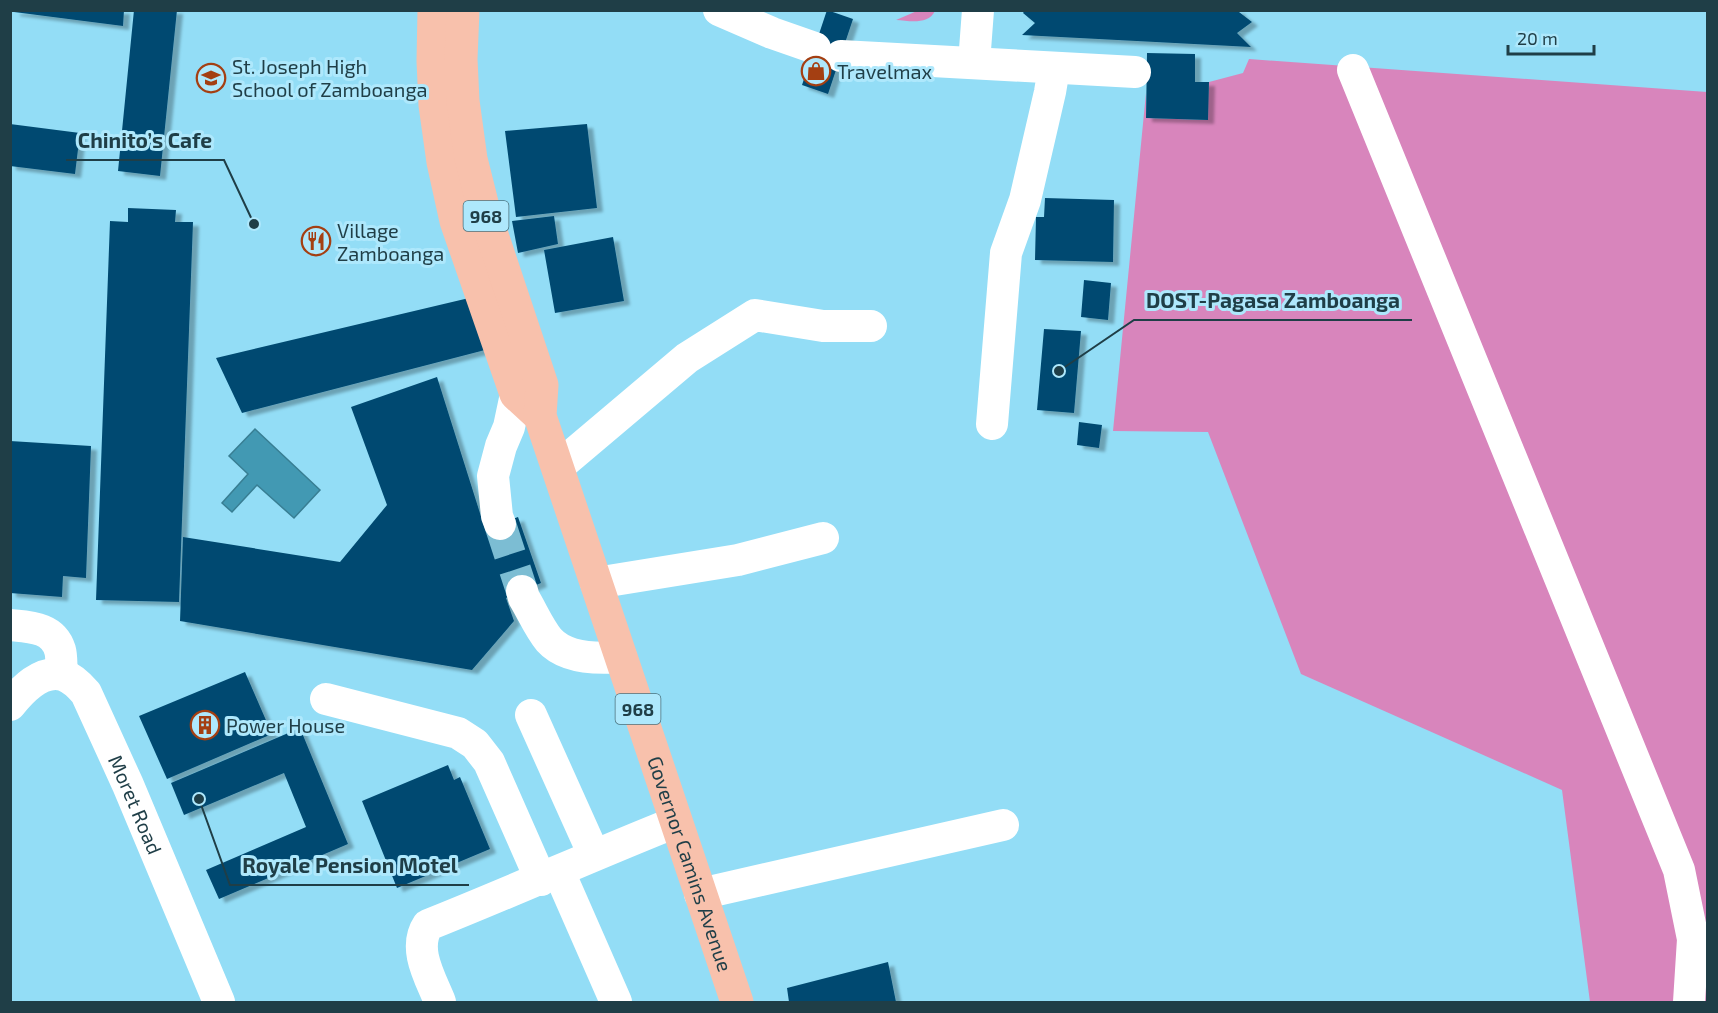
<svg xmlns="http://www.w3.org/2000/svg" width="1718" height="1013" font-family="'Exo 2',sans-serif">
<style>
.green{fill:#d885bc}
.water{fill:#4299b3;stroke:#387e93;stroke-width:1.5}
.building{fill:#004a71;filter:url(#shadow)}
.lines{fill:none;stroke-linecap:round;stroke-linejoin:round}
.minor-tunnel{stroke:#7cbdd3;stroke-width:32;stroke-dasharray:32 16;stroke-linecap:butt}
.minor{stroke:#fff;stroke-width:32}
.major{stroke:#f8c1ac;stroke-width:33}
.labels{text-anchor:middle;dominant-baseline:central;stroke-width:6;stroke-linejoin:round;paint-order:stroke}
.shield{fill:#aee8fc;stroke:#4a717d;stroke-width:1.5}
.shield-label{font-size:18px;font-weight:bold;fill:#1f3e47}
.poi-label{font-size:20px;fill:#1f3e47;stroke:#aee8fc;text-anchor:start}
.street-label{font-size:20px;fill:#1f3e47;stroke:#aee8fc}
.leader{fill:none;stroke:#1f3e47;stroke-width:2}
.callout-dot{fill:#1f3e47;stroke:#aee8fc;stroke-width:2}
.callout-label{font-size:21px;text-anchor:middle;font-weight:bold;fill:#1f3e47;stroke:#aee8fc;stroke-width:6;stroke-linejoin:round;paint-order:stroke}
</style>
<defs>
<filter id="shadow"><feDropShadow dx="6" dy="4" stdDeviation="1.5" flood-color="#0004"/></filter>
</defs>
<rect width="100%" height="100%" fill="#93ddf6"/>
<path class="green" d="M 917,11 L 935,11 C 928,25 910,21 896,20 Z
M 1249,59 L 1707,92 L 1707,1002 L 1590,1002 L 1562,790 L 1301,674 L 1208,432 L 1113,431 L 1146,93 L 1146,118 L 1207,120 L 1209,82 L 1243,73 Z"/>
<path class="water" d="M 255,429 L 320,490 L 294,518 L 257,485 L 232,512 L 222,503 L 248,474 L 229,456 Z"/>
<path class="building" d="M 14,10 L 124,10 L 123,26 L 14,12 Z
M 134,10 L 177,10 L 160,176 L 118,171 Z
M 827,10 L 853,19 L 828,94 L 802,85 Z
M 1025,10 L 1240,10 L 1239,12 L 1252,22 L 1237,33 L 1251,47 L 1022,35 L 1035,23 L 1023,13 Z
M 1147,53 L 1195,54 L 1195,82 L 1209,82 L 1208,120 L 1146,118 Z
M 10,124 L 80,133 L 75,174 L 10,166 Z
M 587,124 L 597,208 L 516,217 L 505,131 Z
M 1045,198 L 1114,200 L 1113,262 L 1035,260 L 1036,217 L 1044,217 Z
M 128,208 L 176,210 L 175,222 L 193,222 L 179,602 L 96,600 L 110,221 L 128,222 Z
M 554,216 L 558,244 L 518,253 L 512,221 Z
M 613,237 L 624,301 L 555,313 L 544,250 Z
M 1084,280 L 1111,283 L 1108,320 L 1081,317 Z
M 469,298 L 485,350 L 242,413 L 216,358 Z
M 1044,329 L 1081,331 L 1074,413 L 1037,410 Z
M 437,377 L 485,529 L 518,517 L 541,583 L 506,598 L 514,621 L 472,670 L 180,621 L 183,537 L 340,562 L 387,505 L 351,407 Z
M 1079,422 L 1102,425 L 1099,448 L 1077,445 Z
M 10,441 L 91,446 L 86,578 L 63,576 L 62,597 L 10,593 Z
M 245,672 L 272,734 L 167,779 L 139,716 Z
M 300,728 L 348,844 L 219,899 L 206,870 L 306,827 L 284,773 L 184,815 L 171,783 Z
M 448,765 L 454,780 L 460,777 L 490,849 L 397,888 L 362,801 Z
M 888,962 L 896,1002 L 789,1002 L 787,988 Z"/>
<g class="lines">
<path class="minor-tunnel" d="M 500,524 L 522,591"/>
<g class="minor">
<path d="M 719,10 L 772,33 L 815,48"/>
<path d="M 841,56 L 1135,72"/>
<path d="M 974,63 L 978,10"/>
<path d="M 1353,70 L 1679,870 L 1693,939 L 1689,1002"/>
<path d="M 992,424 L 1006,253 L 1025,200 L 1050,92 L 1054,68"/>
<path d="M 558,467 L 687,358 L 755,315 L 823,326 L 871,326"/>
<path d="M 500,524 L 497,516 L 493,476 L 501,446 L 509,427 L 516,394 L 538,386"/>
<path d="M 596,583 L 738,560 L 823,538"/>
<path d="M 522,591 L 524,598 C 532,611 539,628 549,640 C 566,659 598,659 621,657"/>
<path d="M 10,625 C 30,627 53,627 60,650 C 62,657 61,667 62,674"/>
<path d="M 326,699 L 458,733 L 475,744 L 489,762 L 541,880"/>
<path id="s1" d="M 10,705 C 22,690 41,669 63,675 C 72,678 80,686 86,693 L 128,785 L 219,1002"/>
<path d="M 531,715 L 594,855"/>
<path d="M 559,872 L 616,1002"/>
<path d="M 700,894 L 1003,825"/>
<path d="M 440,1002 C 431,979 412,949 428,925 C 511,892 593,855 676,822"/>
</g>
<g class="major">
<path d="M 434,10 L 433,61 L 435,105 L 443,162 L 456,221 L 516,394 L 540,416"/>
<path id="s2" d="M 463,10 L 461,59 L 463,101 L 471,159 L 484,211 L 542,385 L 540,416 L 737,1002"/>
</g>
</g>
<defs>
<g id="shop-ring" transform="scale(1.5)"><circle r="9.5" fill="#aee8fc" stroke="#a43f12" stroke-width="1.5"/><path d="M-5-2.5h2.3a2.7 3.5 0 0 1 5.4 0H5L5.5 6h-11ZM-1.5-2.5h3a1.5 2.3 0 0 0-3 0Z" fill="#a43f12"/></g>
<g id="school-ring" transform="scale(1.5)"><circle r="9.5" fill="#aee8fc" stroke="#a43f12" stroke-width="1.5"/><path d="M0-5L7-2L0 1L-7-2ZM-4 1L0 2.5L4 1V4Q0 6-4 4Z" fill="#a43f12"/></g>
<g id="restaurant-ring" transform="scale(1.5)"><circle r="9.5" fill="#aee8fc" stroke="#a43f12" stroke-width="1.5"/><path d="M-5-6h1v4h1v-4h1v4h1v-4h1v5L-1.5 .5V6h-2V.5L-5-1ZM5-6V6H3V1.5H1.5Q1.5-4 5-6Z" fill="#a43f12"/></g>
<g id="building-ring" transform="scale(1.5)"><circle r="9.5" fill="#aee8fc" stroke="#a43f12" stroke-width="1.5"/><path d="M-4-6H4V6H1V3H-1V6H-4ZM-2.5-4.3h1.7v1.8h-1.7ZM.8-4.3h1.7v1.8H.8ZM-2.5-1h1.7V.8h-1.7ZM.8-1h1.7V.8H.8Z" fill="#a43f12"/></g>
</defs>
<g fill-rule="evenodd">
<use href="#shop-ring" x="816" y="71"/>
<use href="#school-ring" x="211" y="78"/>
<use href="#restaurant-ring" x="316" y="241"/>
<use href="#building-ring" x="205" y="725"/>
</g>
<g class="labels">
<g class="shield">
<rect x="463.5" y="201" width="45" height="30" rx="4.5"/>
<rect x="615.5" y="694" width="45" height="30" rx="4.5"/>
</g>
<g class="shield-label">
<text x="486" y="216">968</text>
<text x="638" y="709">968</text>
</g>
<g class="poi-label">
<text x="232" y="66">St. Joseph High<tspan x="232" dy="23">School of Zamboanga</tspan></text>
<text x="837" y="71">Travelmax</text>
<text x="337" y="230">Village<tspan x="337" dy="23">Zamboanga</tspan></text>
<text x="226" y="725">Power House</text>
</g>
<g class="street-label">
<text stroke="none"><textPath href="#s1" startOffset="216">Moret Road</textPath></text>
<text stroke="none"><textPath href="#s2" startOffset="890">Governor Camins Avenue</textPath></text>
</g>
</g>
<path class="leader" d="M254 224L224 160H66M1059 371L1134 320H1412M199 799L230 885H469"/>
<g class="callout-dot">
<circle cx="254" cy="224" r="6"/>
<circle cx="1059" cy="371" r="6"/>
<circle cx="199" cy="799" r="6"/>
</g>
<g class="callout-label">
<text x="145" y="148">Chinito’s Cafe</text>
<text x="1273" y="308">DOST-Pagasa Zamboanga</text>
<text x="350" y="873">Royale Pension Motel</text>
</g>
<rect width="1718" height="1013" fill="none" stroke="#1f3e47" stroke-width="24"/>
<path d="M1508 45v9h86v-9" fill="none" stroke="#1f3e47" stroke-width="3"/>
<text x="1517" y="45" font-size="18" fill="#1f3e47" stroke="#aee8fc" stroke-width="4.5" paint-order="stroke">20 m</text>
</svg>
